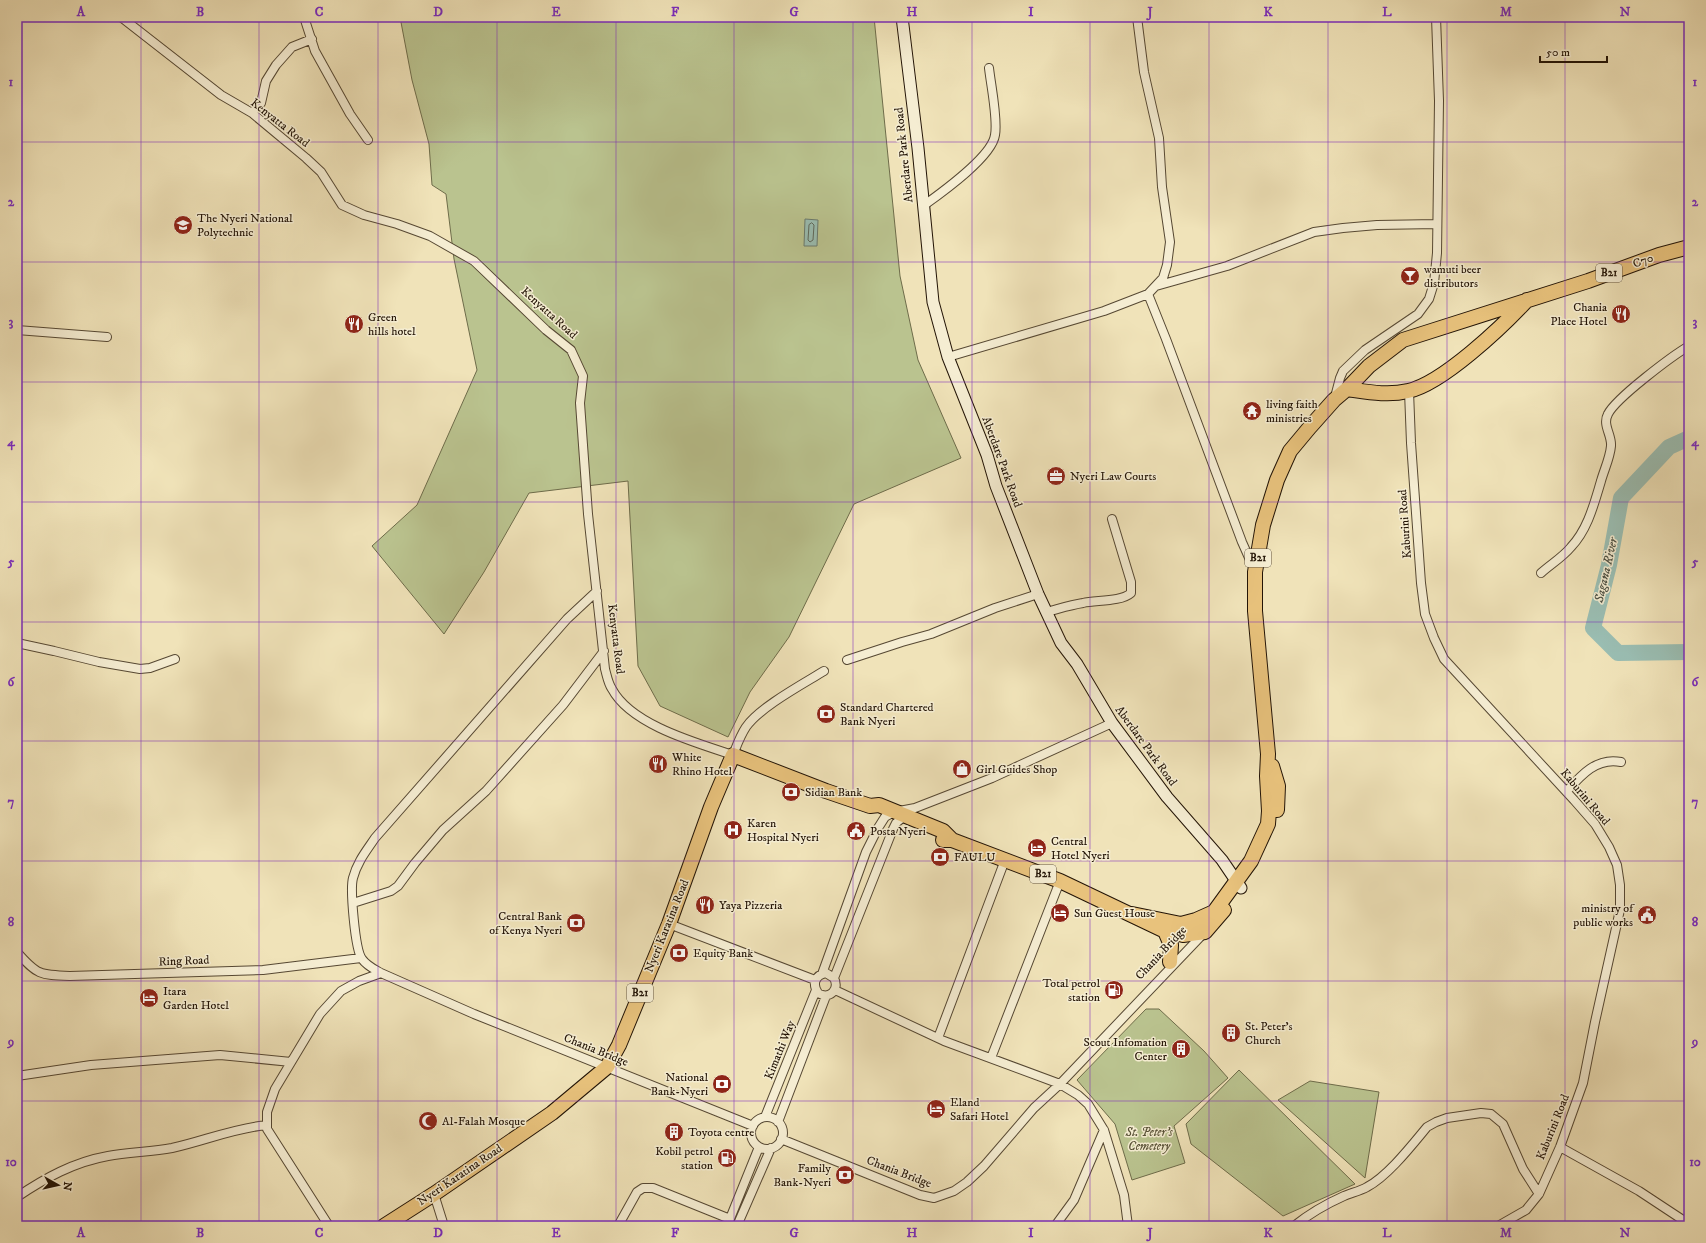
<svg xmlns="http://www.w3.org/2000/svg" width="1706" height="1243" font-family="'IM FELL DW Pica',serif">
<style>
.green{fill:#bac38f;stroke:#6e6c4a}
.water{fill:#9abeb3;stroke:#6a7a6e}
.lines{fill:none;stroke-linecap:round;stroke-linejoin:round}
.shore{stroke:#5e695c;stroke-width:1}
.river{stroke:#9abeb3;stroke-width:16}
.street-casing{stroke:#564833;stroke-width:10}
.secondary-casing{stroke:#231406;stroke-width:13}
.highway-casing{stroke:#231406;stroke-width:16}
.street{stroke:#f5edd2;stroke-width:8}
.secondary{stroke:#f5edd2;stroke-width:11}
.highway{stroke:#e8c27c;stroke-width:14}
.grid{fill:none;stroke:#7b2cbf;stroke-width:1;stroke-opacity:0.55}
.labels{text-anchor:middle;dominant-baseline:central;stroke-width:3;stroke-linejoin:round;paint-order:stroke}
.shield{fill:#f5edd2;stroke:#625543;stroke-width:1}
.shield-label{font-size:11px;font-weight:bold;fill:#231406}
.street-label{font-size:12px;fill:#231406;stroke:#f5edd2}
.poi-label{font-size:12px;fill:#231406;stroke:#f5edd2;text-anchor:start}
.park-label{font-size:12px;font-style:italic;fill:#585136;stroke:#f5edd2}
.water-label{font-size:13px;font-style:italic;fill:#4d5043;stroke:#f5edd2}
.neatline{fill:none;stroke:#7b2cbf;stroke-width:1.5}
.grid-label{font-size:13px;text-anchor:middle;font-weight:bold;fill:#7b2cbf}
</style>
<rect width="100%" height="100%" fill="#f0e3b9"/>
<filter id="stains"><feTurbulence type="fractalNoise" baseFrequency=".005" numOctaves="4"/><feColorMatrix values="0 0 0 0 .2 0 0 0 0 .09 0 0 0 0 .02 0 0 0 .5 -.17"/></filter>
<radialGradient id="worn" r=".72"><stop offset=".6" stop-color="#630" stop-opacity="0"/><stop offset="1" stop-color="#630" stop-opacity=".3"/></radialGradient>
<path class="green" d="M 400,17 L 874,17 L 900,276 L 918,360 L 961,458 L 854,504 L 789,637 L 750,692 L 728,737 L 660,706 L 638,666 L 628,481 L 529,493 L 484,572 L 444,634 L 372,546 L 417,505 L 477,370 L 454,259 L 446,194 L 432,185 L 429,144 L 412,80 Z
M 1146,1009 L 1159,1009 L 1204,1051 L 1228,1078 L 1174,1126 L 1185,1163 L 1132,1180 L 1115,1124 L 1077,1080 Z
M 1239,1070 L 1355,1184 L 1283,1216 L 1191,1144 L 1186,1124 Z
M 1310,1081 L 1379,1092 L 1365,1178 L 1278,1100 Z"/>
<path class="water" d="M 805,219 L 818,220 L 817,246 L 804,246 Z"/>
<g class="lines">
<path class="shore" d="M 812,223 L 814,225 L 813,240 L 810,242 L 808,240 L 809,225 Z"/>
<path class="river" d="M 1689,438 L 1669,447 L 1621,498 L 1609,565 L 1593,628 L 1618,653 L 1689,652"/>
<g class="street-casing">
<path id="street" d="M 121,17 L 221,95 L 252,113 L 306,158 L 321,172 L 342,205 L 364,215 L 397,224 L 430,236 L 474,261 L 546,330 L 571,350 L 583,376 L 580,403 L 583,445 L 588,514 L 605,669 C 607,676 608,683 612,689 C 631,725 697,743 733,755 C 737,745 740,736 746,727 C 760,707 803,684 824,671
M 304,17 L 315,51 L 350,114 L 368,140
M 252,113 L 261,103 L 266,81 L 276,65 L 292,47 L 312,39
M 923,206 C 941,193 992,157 995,135 C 998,119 991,86 989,68
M 1156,286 L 1227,266 L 1314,232 L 1343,228 L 1377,225 L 1437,224
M 1148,294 L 1166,339 L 1242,542 L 1254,569
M 17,330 L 107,337
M 948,357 L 1104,311 L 1148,294 L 1163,278 L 1167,265 L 1170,242 L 1162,187 L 1159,138 L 1144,72 L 1137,17
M 1409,391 L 1411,443 L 1421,583 L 1425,614 L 1434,638 L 1444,659 L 1574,800 L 1595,824 L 1609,847 L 1617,865 L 1620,885 L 1620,910 L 1595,1022 L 1583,1083 L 1560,1147 L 1539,1194 L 1526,1210 L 1498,1226
M 1335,397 L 1340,378 L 1343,371 L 1365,350 L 1418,314 L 1429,299 L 1434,283 L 1437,253 L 1439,101 L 1436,17
M 1541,573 C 1551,564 1563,557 1571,547 C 1588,529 1594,504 1601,481 C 1604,470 1610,458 1611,446 C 1612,435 1602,425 1608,414 C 1616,398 1672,356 1689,346
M 597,591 L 567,619 L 375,838 C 367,850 357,862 353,878 C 350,889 355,950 362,959 C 367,966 374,969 381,973 L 474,1014 L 753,1126
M 1046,612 C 1058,609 1070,605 1083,603 C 1096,600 1121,602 1131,593 L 1131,582 L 1112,519
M 17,643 L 54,651 L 99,662 L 140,669 L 150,668 L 175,659
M 847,660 L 902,642 L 931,634 L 995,608 L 1038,594
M 1567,791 C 1581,775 1597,757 1621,762
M 353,903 L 391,891 L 398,886 L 415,863 L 443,830 L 486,791 L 563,705 L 604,651
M 669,924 L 815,980
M 17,952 C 37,975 40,975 70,976 L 263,970 L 361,958
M 822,974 L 866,852 L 878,828 L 885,817 L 894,812 L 915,808 L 992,778 L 1112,723
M 834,978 L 826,973 C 815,975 812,984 818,993 C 829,1000 840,990 834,978 L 893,829 L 896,823 L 906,815
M 835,990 L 944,1041 L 1060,1084 L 1078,1095 L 1088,1104 L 1104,1130 L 1124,1195 L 1128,1226
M 938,1038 L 1005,860
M 991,1058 L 1060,881
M 17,1076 L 91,1065 L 220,1055 L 291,1062
M 765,1117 L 816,990
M751 1133a16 16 0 1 1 32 0a16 16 0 1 1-32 0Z
M 778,1122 L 826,996
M 781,1139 L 920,1195 L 934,1198 L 954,1191 L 967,1182 L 984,1166 L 1034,1108 L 1060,1084 L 1204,933
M 1560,1147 L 1639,1191 L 1689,1224
M 434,1194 L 444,1226
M 17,1197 C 45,1178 74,1162 108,1156 C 129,1152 151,1152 172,1148 C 204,1141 234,1128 267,1125
M 329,1226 L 267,1129 L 267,1112 L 275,1089 L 320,1014 L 341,991 L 359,981 L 381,973
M 618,1226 L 637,1192 L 643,1188 L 653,1188 L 730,1219
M 727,1226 L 759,1147
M 737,1226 L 771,1148
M 1055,1226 L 1074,1200 L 1104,1130
M 1294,1226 C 1309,1214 1326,1204 1344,1196 C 1351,1193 1360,1191 1367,1187 C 1388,1176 1412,1145 1427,1127 L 1436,1122 L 1447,1118 L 1481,1113 L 1491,1114 L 1503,1124 L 1523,1169 L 1539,1194"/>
</g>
<g class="secondary-casing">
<path id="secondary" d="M 902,17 L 918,148 L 933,302 L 948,357 L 987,455 L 996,486 L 1038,594 L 1061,643 L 1077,664 L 1112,723 L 1167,797 L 1222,860 L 1241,888"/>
</g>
<g class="highway-casing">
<path id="highway" d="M 1347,389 C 1368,392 1388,396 1408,391 C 1442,384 1503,326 1527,300
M 1272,766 L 1278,786 L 1277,810
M 943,840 L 952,840 L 1060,881 L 1165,931 L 1183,935 L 1205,932 L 1224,910
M 1132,914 L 1181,924 L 1196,920 L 1214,912 L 1251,861 L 1268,824 L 1269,811 L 1267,776 L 1268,754 L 1255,611 L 1255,572 L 1263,525 L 1277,480 L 1290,451 L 1310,427 L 1334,400 L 1347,389 L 1369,366 L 1403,340 L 1588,281 L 1659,255 L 1689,247
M 1165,931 L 1171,945 L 1170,962
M 384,1226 L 434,1194 L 552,1113 L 607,1067 L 619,1045 L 669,924 L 711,807 L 733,755 L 826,791 L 870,806 L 879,805 L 943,831 L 952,840"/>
</g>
<use href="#street" class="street"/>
<use href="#secondary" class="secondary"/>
<use href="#highway" class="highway"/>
</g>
<path class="grid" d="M 141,17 L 141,1226M 259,17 L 259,1226M 378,17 L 378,1226M 497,17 L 497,1226M 616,17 L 616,1226M 734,17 L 734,1226M 853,17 L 853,1226M 972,17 L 972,1226M 1090,17 L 1090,1226M 1209,17 L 1209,1226M 1328,17 L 1328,1226M 1447,17 L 1447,1226M 1565,17 L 1565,1226M 17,142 L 1689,142M 17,262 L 1689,262M 17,382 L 1689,382M 17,502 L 1689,502M 17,622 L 1689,622M 17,741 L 1689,741M 17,861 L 1689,861M 17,981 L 1689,981M 17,1101 L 1689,1101"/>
<defs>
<g id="school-disc" transform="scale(1)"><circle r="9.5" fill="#8f2418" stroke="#f5edd2"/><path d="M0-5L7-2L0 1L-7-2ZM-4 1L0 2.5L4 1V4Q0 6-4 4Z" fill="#fff"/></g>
<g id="bar-disc" transform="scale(1)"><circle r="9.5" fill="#8f2418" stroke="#f5edd2"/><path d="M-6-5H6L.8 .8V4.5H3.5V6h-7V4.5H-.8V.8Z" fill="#fff"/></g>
<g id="restaurant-disc" transform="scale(1)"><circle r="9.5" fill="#8f2418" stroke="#f5edd2"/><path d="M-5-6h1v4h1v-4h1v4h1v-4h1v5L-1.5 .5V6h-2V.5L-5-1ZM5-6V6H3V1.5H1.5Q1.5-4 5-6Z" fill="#fff"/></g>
<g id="temple-disc" transform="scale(1)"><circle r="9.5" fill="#8f2418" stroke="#f5edd2"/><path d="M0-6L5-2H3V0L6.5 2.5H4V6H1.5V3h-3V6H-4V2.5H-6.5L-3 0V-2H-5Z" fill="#fff"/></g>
<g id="office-disc" transform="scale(1)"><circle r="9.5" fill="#8f2418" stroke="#f5edd2"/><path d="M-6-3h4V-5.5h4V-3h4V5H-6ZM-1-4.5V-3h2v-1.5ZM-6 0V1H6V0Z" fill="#fff"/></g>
<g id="bank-disc" transform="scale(1)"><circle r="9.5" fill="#8f2418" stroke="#f5edd2"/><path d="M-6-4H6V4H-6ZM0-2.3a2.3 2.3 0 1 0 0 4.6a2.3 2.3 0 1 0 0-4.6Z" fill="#fff"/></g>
<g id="shop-disc" transform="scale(1)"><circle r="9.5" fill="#8f2418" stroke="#f5edd2"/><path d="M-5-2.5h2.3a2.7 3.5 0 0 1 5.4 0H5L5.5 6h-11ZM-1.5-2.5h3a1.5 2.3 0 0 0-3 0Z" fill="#fff"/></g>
<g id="hospital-disc" transform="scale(1)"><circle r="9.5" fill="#8f2418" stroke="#f5edd2"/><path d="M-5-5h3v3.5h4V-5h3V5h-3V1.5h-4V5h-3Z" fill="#fff"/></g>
<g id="civic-disc" transform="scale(1)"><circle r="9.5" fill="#8f2418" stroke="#f5edd2"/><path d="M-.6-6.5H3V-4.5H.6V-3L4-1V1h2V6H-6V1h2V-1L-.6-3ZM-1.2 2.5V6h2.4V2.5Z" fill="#fff"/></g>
<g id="hotel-disc" transform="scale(1)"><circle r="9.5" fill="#8f2418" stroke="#f5edd2"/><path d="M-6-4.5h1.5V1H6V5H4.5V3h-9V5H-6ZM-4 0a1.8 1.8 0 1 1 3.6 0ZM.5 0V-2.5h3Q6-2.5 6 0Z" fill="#fff"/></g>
<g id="fuel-disc" transform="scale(1)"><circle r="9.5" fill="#8f2418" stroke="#f5edd2"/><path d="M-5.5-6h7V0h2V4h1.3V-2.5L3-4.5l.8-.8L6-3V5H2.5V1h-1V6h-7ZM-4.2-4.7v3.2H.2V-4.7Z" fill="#fff"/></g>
<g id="building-disc" transform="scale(1)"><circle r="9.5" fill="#8f2418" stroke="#f5edd2"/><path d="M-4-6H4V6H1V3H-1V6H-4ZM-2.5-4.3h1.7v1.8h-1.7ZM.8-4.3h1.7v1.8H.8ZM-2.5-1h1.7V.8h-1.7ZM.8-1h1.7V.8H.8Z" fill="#fff"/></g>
<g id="mosque-disc" transform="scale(1)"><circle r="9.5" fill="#8f2418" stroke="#f5edd2"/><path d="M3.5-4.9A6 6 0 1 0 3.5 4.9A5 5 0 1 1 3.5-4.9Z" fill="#fff"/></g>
</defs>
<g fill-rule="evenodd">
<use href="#school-disc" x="183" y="225"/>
<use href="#bar-disc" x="1410" y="276"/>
<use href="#restaurant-disc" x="1621" y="314"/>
<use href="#restaurant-disc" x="354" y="324"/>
<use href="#temple-disc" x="1252" y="411"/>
<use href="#office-disc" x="1056" y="476"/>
<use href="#bank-disc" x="826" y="714"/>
<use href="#restaurant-disc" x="658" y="764"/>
<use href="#shop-disc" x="962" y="769"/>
<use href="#bank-disc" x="791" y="792"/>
<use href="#hospital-disc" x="733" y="830"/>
<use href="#civic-disc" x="856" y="831"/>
<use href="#hotel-disc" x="1037" y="848"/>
<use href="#bank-disc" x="940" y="857"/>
<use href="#restaurant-disc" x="705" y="905"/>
<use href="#hotel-disc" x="1060" y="913"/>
<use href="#civic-disc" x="1647" y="915"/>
<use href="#bank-disc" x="576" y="923"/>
<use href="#bank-disc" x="679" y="953"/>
<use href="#fuel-disc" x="1114" y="990"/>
<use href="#hotel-disc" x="149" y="998"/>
<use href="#building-disc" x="1231" y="1033"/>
<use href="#building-disc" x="1181" y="1049"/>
<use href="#bank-disc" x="722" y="1084"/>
<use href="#hotel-disc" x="936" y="1109"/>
<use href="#mosque-disc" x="428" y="1121"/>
<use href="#building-disc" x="674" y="1132"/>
<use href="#fuel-disc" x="727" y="1158"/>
<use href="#bank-disc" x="845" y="1175"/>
</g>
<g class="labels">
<g class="shield">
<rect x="1596" y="264" width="26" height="18" rx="3"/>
<rect x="1245" y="549" width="26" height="18" rx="3"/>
<rect x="1030" y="865" width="26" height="18" rx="3"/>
<rect x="627" y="984" width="26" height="18" rx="3"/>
</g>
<g class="shield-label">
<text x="1609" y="273">B21</text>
<text x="1258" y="558">B21</text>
<text x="1043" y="874">B21</text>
<text x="640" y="993">B21</text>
</g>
<g class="street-label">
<text transform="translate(280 123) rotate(38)">Kenyatta Road</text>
<text transform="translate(904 155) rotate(-96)">Aberdare Park Road</text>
<text transform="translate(1643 261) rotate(-20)">C70</text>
<text transform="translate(549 313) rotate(42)">Kenyatta Road</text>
<text transform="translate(1002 462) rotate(70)">Aberdare Park Road</text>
<text transform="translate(1405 524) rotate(-94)">Kaburini Road</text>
<text transform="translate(616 639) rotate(83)">Kenyatta Road</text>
<text transform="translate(1146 746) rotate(54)">Aberdare Park Road</text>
<text transform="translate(1585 797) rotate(50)">Kaburini Road</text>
<text transform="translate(667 926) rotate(-68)">Nyeri Karatina Road</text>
<text transform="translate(1161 953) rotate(-47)">Chania Bridge</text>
<text transform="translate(184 961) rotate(-2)">Ring Road</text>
<text transform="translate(596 1050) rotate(22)">Chania Bridge</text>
<text transform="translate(780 1050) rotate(-68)">Kimathi Way</text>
<text transform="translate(1553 1127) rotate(-68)">Kaburini Road</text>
<text transform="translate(899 1172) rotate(21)">Chania Bridge</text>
<text transform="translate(460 1175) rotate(-34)">Nyeri Karatina Road</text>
</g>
<g class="poi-label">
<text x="197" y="218">The Nyeri National<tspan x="197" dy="14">Polytechnic</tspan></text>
<text x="1424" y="269">wamuti beer<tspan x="1424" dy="14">distributors</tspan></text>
<text x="1607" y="307" text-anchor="end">Chania<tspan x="1607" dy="14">Place Hotel</tspan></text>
<text x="368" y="317">Green<tspan x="368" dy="14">hills hotel</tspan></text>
<text x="1266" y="404">living faith<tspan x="1266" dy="14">ministries</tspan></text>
<text x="1070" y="476">Nyeri Law Courts</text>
<text x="840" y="707">Standard Chartered<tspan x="840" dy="14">Bank Nyeri</tspan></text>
<text x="672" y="757">White<tspan x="672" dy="14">Rhino Hotel</tspan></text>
<text x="976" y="769">Girl Guides Shop</text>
<text x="805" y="792">Sidian Bank</text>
<text x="747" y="823">Karen<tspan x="747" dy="14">Hospital Nyeri</tspan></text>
<text x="870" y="831">Posta Nyeri</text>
<text x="1051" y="841">Central<tspan x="1051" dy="14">Hotel Nyeri</tspan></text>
<text x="954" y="857">FAULU</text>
<text x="719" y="905">Yaya Pizzeria</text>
<text x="1633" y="908" text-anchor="end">ministry of<tspan x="1633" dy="14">public works</tspan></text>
<text x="1074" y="913">Sun Guest House</text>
<text x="562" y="916" text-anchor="end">Central Bank<tspan x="562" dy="14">of Kenya Nyeri</tspan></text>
<text x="693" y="953">Equity Bank</text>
<text x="1100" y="983" text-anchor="end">Total petrol<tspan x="1100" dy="14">station</tspan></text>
<text x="163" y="991">Itara<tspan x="163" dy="14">Garden Hotel</tspan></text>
<text x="1245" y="1026">St. Peter's<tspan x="1245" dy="14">Church</tspan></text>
<text x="1167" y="1042" text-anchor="end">Scout Infomation<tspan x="1167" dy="14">Center</tspan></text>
<text x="708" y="1077" text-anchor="end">National<tspan x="708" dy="14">Bank-Nyeri</tspan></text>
<text x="950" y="1102">Eland<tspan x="950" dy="14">Safari Hotel</tspan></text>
<text x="442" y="1121">Al-Falah Mosque</text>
<text x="688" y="1132">Toyota centre</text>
<text x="713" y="1151" text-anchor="end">Kobil petrol<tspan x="713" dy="14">station</tspan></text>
<text x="831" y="1168" text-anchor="end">Family<tspan x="831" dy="14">Bank-Nyeri</tspan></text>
</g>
<g class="park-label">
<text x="1149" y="1132">St. Peter's<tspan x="1149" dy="14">Cemetery</tspan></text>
</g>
<g class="water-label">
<text transform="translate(1606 570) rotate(-77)">Sagana River</text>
</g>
</g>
<rect width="1706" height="1243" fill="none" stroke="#f0e3b9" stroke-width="44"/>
<g transform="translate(58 1185) rotate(98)" stroke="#f5edd2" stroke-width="3" paint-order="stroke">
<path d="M0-3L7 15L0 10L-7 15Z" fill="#231406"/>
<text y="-6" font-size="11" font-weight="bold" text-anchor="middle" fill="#231406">N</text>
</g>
<path d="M1540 56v6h67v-6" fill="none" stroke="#231406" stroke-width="2"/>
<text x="1546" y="56" font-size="12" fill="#231406" stroke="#f5edd2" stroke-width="3" paint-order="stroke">50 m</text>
<rect x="22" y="22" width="1662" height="1199" class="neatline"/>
<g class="grid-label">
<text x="81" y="16">A</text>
<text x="200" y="16">B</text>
<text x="319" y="16">C</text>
<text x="438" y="16">D</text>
<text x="556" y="16">E</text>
<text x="675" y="16">F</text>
<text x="794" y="16">G</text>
<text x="912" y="16">H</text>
<text x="1031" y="16">I</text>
<text x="1150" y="16">J</text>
<text x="1268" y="16">K</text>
<text x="1387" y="16">L</text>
<text x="1506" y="16">M</text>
<text x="1625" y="16">N</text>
<text x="11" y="86">1</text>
<text x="1695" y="86">1</text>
<text x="11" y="206">2</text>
<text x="1695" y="206">2</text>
<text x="11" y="326">3</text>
<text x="1695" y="326">3</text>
<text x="11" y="446">4</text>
<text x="1695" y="446">4</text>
<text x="11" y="566">5</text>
<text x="1695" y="566">5</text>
<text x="11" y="686">6</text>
<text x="1695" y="686">6</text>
<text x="11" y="806">7</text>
<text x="1695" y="806">7</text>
<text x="11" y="926">8</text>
<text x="1695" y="926">8</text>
<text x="11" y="1046">9</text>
<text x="1695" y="1046">9</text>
<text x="11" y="1166">10</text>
<text x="1695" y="1166">10</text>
<text x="81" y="1237">A</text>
<text x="200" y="1237">B</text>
<text x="319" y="1237">C</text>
<text x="438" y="1237">D</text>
<text x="556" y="1237">E</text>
<text x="675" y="1237">F</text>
<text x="794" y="1237">G</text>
<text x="912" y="1237">H</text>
<text x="1031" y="1237">I</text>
<text x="1150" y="1237">J</text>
<text x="1268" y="1237">K</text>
<text x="1387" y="1237">L</text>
<text x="1506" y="1237">M</text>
<text x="1625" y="1237">N</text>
</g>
<rect width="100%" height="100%" filter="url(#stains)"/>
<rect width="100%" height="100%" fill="url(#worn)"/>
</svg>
